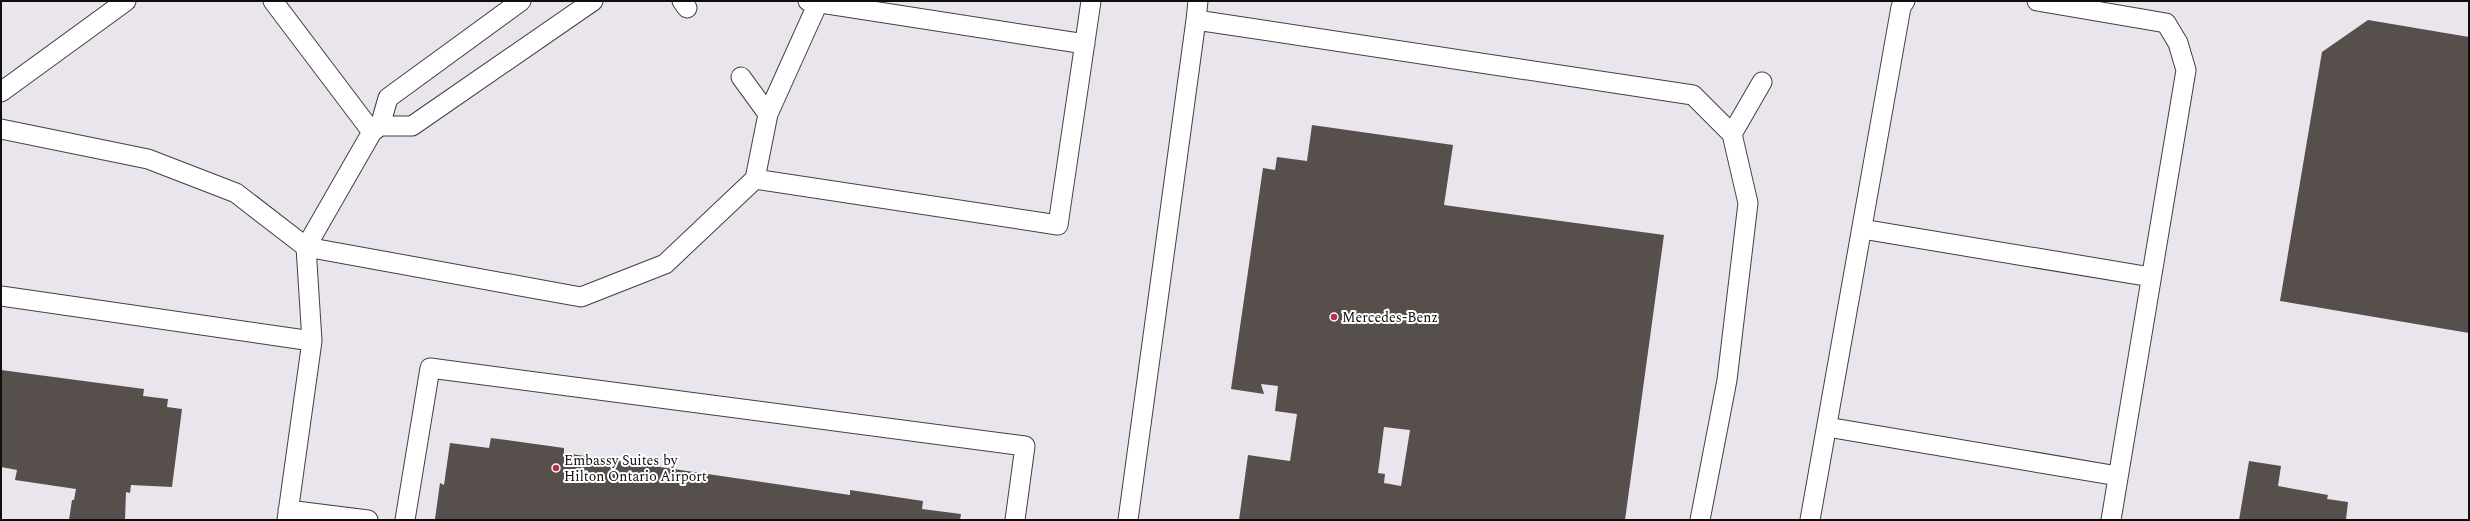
<svg xmlns="http://www.w3.org/2000/svg" width="2470" height="521" font-family="Spectral,serif">
<style>
.industrial{fill:#eae4ec}
.building{fill:#564f4c;fill-rule:evenodd}
.lines{fill:none;stroke-linecap:round;stroke-linejoin:round}
.service-casing{stroke:#414141;stroke-width:21}
.service{stroke:#fff;stroke-width:19}
.poi-dot{fill:#b23346;stroke:#fff;stroke-width:1.5}
.labels{text-anchor:middle;dominant-baseline:central;stroke-width:4;stroke-linejoin:round;paint-order:stroke}
.poi-label{font-size:14px;fill:#0e0e0e;stroke:#fff;text-anchor:start}
</style>
<rect width="100%" height="100%" fill="#fefaf1"/>
<path class="industrial" d="M 1,1 L 2469,1 L 2469,520 L 1,520 Z"/>
<path class="building" d="M 2368,20 L 2469,37 L 2469,333 L 2280,301 L 2322,52 Z
M 1312,125 L 1453,145 L 1444,205 L 1664,235 L 1625,520 L 1239,520 L 1248,455 L 1290,461 L 1297,414 L 1275,411 L 1278,386 L 1261,384 L 1264,394 L 1231,389 L 1263,168 L 1275,170 L 1277,157 L 1307,161 ZM 1384,427 L 1410,430 L 1401,486 L 1384,483 L 1385,474 L 1378,473 Z
M 1,370 L 144,389 L 143,396 L 168,399 L 167,407 L 182,409 L 172,487 L 131,485 L 130,493 L 126,492 L 125,520 L 69,520 L 72,500 L 74,500 L 76,489 L 15,480 L 17,470 L 1,467 Z
M 491,438 L 564,448 L 564,453 L 850,495 L 850,490 L 923,501 L 922,509 L 961,514 L 960,520 L 435,519 L 440,483 L 444,485 L 450,443 L 489,448 Z
M 2249,461 L 2281,466 L 2278,486 L 2328,495 L 2327,499 L 2348,502 L 2346,520 L 2239,520 Z"/>
<g class="lines">
<g class="service-casing">
<path id="service" d="M 273,1 L 372,132
M 682,1 L 687,8
M 808,1 L 1085,44
M 2037,1 L 2166,23 L 2178,43 L 2186,70 L 2111,520
M 1196,20 L 1198,1
M 1,92 L 126,1
M 768,114 L 818,3
M 380,126 L 388,98 L 521,1
M 1,129 L 148,159 L 236,193 L 306,247 L 581,297 L 665,264 L 755,179 L 768,114 L 741,77
M 1732,134 L 1762,82
M 755,179 L 1058,225 L 1091,1
M 1862,229 L 2151,277
M 1,296 L 312,341
M 1827,427 L 2118,476
M 288,510 L 368,520
M 287,520 L 312,341 L 306,247 L 372,132 L 380,126 L 412,126 L 593,1
M 405,520 L 430,368 L 1025,446 L 1015,520
M 1128,520 L 1196,20 L 1693,95 L 1732,134 L 1748,203 L 1727,380 L 1700,520
M 1810,520 L 1901,7 L 1905,1"/>
</g>
<use href="#service" class="service"/>
</g>
<g class="poi-dot">
<circle cx="1334" cy="317" r="4"/>
<circle cx="556" cy="468" r="4"/>
</g>
<g class="labels">
<g class="poi-label">
<text x="1342" y="317">Mercedes-Benz</text>
<text x="564" y="460">Embassy Suites by<tspan x="564" dy="16">Hilton Ontario Airport</tspan></text>
</g>
</g>
<rect width="2470" height="521" fill="none" stroke="#0e0e0e" stroke-width="4"/>
</svg>
